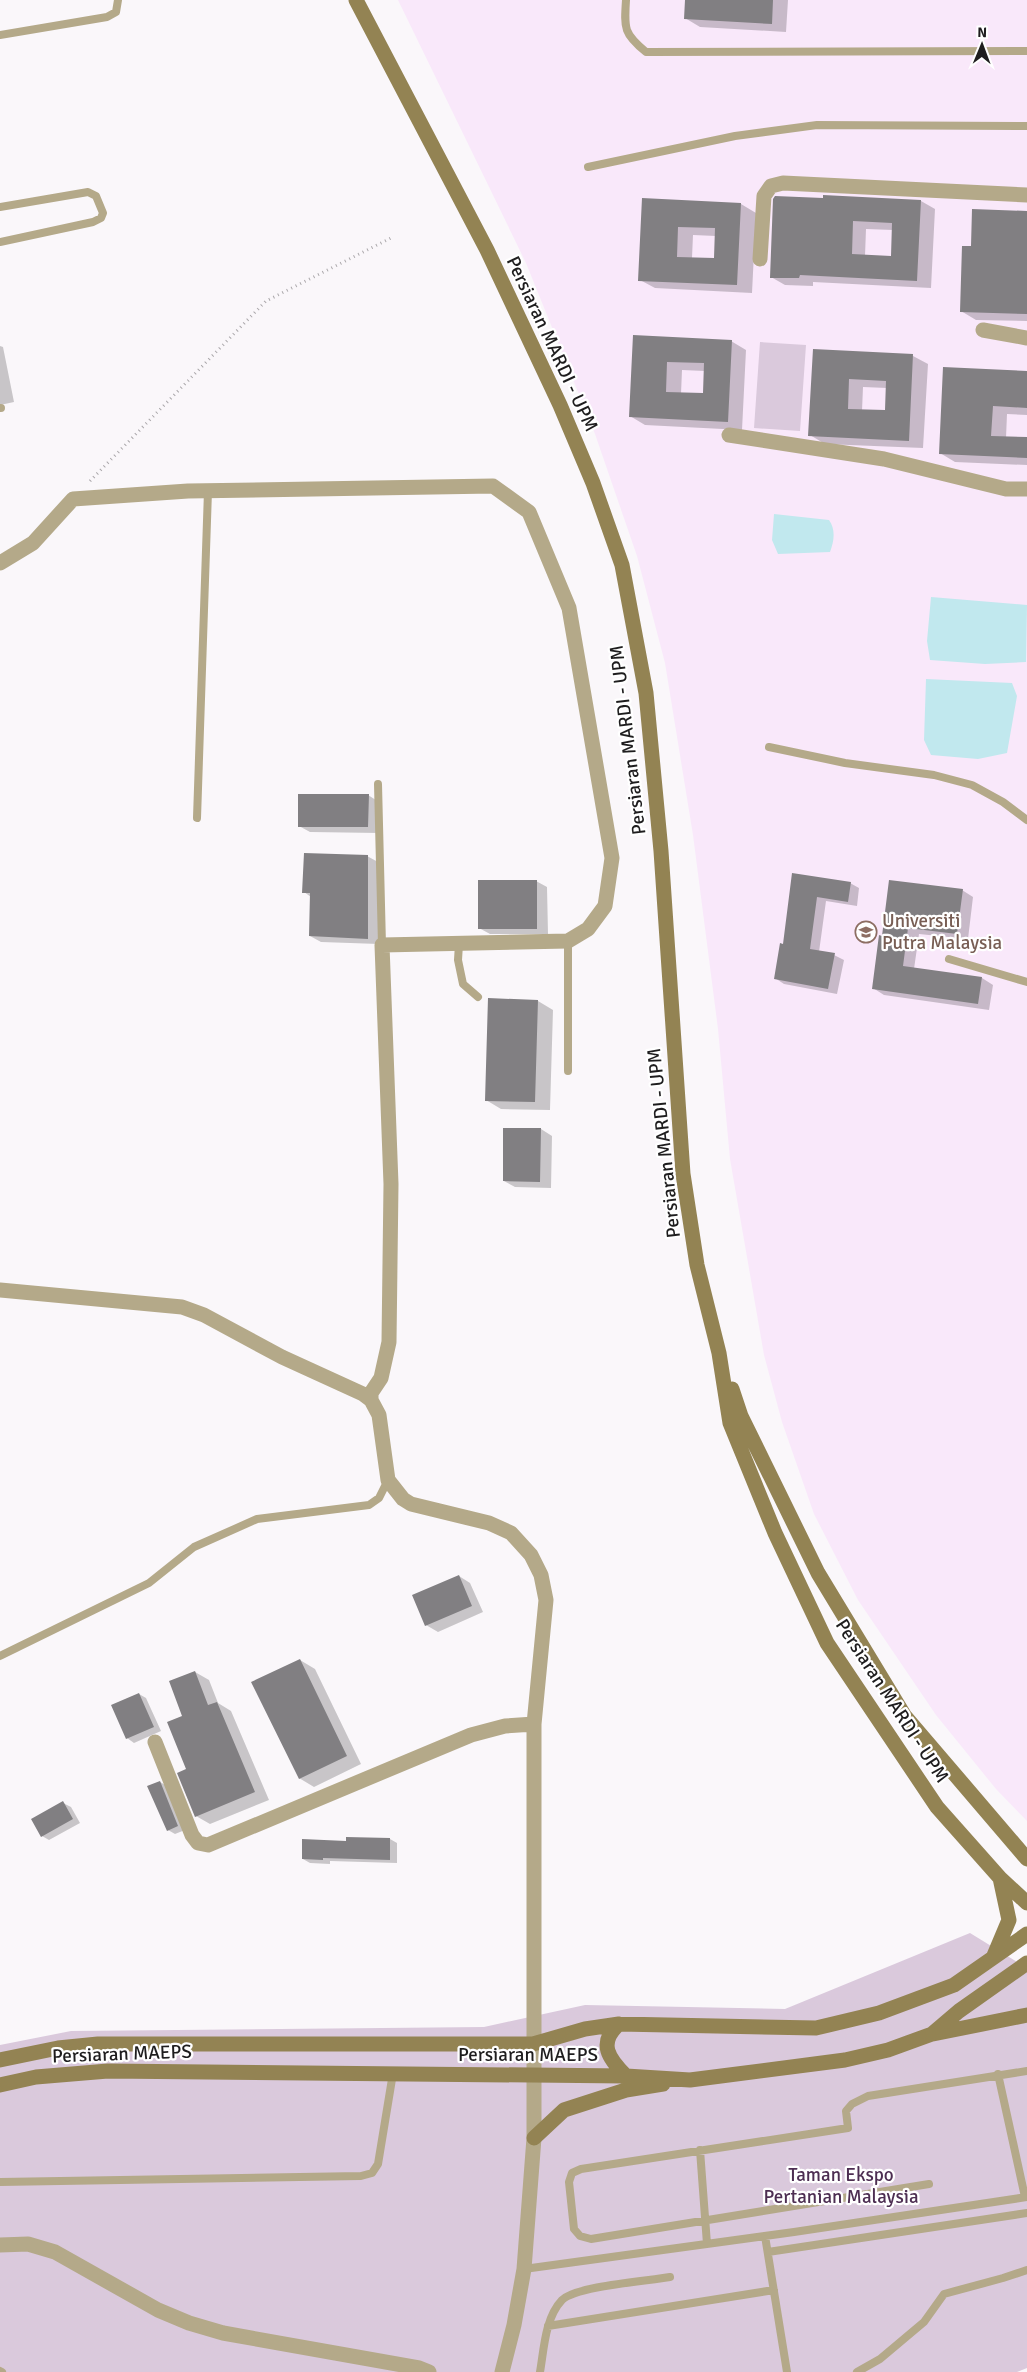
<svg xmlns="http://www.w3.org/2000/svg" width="1027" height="2372" font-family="Signika,sans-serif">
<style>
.education{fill:#f9e8fa}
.green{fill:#dac9dc}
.water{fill:#c1e8ee}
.shadow{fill:#0003;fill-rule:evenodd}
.building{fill:#817f82;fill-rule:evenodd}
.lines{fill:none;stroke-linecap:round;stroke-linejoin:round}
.path{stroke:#aaa7aa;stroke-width:3;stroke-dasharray:1 4;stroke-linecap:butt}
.lane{stroke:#b4a989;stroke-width:8}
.street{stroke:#b4a989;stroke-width:15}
.secondary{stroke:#938353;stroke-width:15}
.labels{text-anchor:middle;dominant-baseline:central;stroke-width:4.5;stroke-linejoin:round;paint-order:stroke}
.street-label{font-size:19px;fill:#1e1d1e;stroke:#fff}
.education-label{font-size:19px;fill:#785e54;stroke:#fff;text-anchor:start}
.park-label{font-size:19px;fill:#4d2e52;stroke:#fff}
</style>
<rect width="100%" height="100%" fill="#faf7fa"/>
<path class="education" d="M 398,0 L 1027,0 L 1027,1821 L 996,1789 L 936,1715 L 858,1600 L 814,1514 L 782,1422 L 764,1355 L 730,1159 L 718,1029 L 693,835 L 665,663 L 637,556 L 595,434 L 526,263 Z"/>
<path class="green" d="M 760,342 L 806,345 L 800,431 L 754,428 Z
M 970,1933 L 1027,1968 L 1027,2368 L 1017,2372 L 0,2372 L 0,2045 L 71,2031 L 484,2027 L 585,2005 L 785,2009 Z"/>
<path class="water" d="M 774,514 L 829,520 C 836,530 834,541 830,552 L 778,554 L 772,540 Z
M 931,597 L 1027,605 L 1026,662 L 985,664 L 930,660 L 927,641 Z
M 926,679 L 1012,683 L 1017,696 L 1007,753 L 978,759 L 931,755 L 924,740 Z"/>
<path class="shadow" d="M 686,0 L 788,0 L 786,32 L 700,27 L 685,18 Z
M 644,200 L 741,204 L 756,213 L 752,293 L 655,288 L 640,280 ZM 693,235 L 716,236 L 715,259 L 692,258 Z
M 774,200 L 921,201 L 935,209 L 931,288 L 813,282 L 813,286 L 785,285 L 771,277 ZM 866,229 L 893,230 L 892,257 L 865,256 Z
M 1027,212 L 1027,321 L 976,320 L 961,311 L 972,248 Z
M 634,336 L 731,341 L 746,350 L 742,430 L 645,425 L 630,416 ZM 682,370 L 705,371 L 704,395 L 681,394 Z
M 0,346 L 3,347 L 14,402 L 0,405 Z
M 814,351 L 913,356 L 928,364 L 923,448 L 825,444 L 810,435 ZM 863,387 L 887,388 L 886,412 L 862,411 Z
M 1027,373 L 1027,415 L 1007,414 L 1006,438 L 1027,439 L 1027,465 L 955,462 L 940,453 Z
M 368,795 L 379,802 L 379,833 L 310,832 L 299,826 Z
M 367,856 L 378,862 L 379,944 L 321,942 L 310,936 L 311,897 L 304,892 Z
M 793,874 L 850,883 L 859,888 L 857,906 L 826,901 L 819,952 L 834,955 L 844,960 L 837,994 L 784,984 L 775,978 L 784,945 Z
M 536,881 L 547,887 L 548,934 L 490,934 L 479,928 Z
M 962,890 L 973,897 L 968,939 L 919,934 L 914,969 L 982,978 L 993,985 L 989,1010 L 884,995 L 873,988 L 883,937 Z
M 538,1001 L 553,1010 L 550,1110 L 501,1109 L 486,1100 Z
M 505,1129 L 541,1129 L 552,1136 L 551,1188 L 515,1187 L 504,1181 Z
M 459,1576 L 470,1583 L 483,1612 L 438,1632 L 426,1625 Z
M 300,1660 L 315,1669 L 361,1764 L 314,1787 L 299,1778 Z
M 195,1672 L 209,1680 L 218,1703 L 231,1711 L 269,1800 L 210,1824 L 196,1816 L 188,1770 L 184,1717 Z
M 139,1694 L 146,1698 L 161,1731 L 134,1743 L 127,1738 Z
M 160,1782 L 167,1786 L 185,1830 L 175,1834 L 168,1830 Z
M 63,1803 L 71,1807 L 80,1823 L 49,1840 L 42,1836 Z
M 390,1839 L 397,1843 L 397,1863 L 330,1861 L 330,1864 L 310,1863 L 303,1859 L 347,1842 Z"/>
<path class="building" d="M 685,0 L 773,0 L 772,24 L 684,19 Z
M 823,195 L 921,200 L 917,281 L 800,275 L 799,278 L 770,278 L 773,199 L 775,196 L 823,198 ZM 853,221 L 892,223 L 891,256 L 852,254 Z
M 642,198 L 741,203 L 737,285 L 638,281 ZM 678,227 L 715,228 L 714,258 L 677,257 Z
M 972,209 L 1027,211 L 1027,314 L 960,312 L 962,246 L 971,246 Z
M 633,335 L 732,340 L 728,422 L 629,417 ZM 667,362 L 704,363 L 703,393 L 666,392 Z
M 813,349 L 913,354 L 909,441 L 808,436 ZM 849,379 L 886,381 L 885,410 L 848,409 Z
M 943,367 L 1027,371 L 1027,408 L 993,406 L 991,436 L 1027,437 L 1027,458 L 939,454 Z
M 298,794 L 369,794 L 368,827 L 298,827 Z
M 304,853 L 368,855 L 368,939 L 309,936 L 310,893 L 302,893 Z
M 792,873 L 851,882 L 848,902 L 817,897 L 810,949 L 835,953 L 828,989 L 774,979 L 780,943 L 783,944 Z
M 478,880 L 537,880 L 537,929 L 478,929 Z
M 889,880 L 963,889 L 957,934 L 908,928 L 903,966 L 982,977 L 978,1004 L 872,989 L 879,935 L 882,936 Z
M 488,998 L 538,1000 L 535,1102 L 485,1101 Z
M 503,1128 L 541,1128 L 540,1182 L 503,1181 Z
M 459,1575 L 472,1606 L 425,1626 L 412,1595 Z
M 300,1659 L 347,1756 L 299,1779 L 251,1682 Z
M 195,1671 L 208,1705 L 217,1702 L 255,1792 L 195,1817 L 177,1773 L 186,1769 L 167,1722 L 182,1716 L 169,1681 Z
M 139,1693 L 154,1727 L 126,1739 L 111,1705 Z
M 160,1781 L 178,1826 L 167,1831 L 147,1786 Z
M 63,1801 L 73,1819 L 41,1837 L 31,1819 Z
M 346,1837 L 390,1838 L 390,1860 L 323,1858 L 323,1860 L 302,1859 L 302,1839 L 346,1841 Z"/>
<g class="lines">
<path class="path" d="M 90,481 L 266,301 L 393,237"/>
<path class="lane" d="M 626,0 C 624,29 624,34 646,52 L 1027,51
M 0,35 L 107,17 L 116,12 L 118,0
M 588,167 L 735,136 L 817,125 L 1027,126
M 0,207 L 88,192 L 96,196 L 103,213 L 101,218 L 93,222 L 0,242
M 0,408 L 1,408
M 769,747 L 845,763 L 934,775 L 972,785 L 1003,802 L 1027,820
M 378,784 L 382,945
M 197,818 L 208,491
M 459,944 L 458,960 L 463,984 L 478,997
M 949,959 L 1027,982
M 568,1071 L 568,941
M 0,1656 L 149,1583 L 194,1547 L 257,1519 L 369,1505 L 379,1498 L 388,1480
M 998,2074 L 1025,2197
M 700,2150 L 707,2244
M 0,2182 L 361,2176 L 372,2173 L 378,2164 L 393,2073
M 929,2184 L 591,2239 L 580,2236 L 574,2229 L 569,2182 L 572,2173 L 581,2169 L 848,2128 L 846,2111 L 852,2104 L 868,2096 L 1027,2071
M 765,2236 L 787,2372
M 768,2252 L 1027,2213
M 524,2269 L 794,2232 L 1027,2197
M 548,2326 L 774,2290
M 0,2371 L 2,2372
M 540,2372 C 544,2349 545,2318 562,2300 C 576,2286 648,2281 670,2277
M 857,2372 L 880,2359 L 924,2322 L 944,2294 L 1003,2278 L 1027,2270"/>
<path class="street" d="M 760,259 L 764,196 L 771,186 L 783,183 L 1027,195
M 983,330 L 1027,338
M 729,435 L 884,459 L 1006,489 L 1027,489
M 0,563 L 33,543 L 73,499 L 188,491 L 493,486 L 529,512 L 569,608 L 612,858 L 605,906 L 588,929 L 568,941 L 382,945 L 391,1184 L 389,1342 L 381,1378 L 371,1393 L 371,1400 L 379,1415 L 388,1480 L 403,1499 L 411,1504 L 489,1523 L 511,1533 L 531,1555 L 541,1575 L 546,1600 L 534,1724 L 534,2138 L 524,2269 L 514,2325 L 502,2372
M 0,1290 L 182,1307 L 204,1315 L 282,1357 L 363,1394 L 371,1400
M 155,1742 L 192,1835 L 198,1843 L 208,1845 L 471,1735 L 505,1726 L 534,1724
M 0,2245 L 28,2244 L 55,2252 L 158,2310 L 189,2323 L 223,2333 L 419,2368 L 429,2372"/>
<path class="secondary" d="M 356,0 L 487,250 L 560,405 L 593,483 L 622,565 L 646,693 L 661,851 L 683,1174 L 697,1265 L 719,1353 L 730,1423 L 775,1533 L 827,1643 L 937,1807 L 1000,1878 L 1027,1903
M 732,1389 L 741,1416 L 818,1573 L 904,1715 L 1027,1859
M 993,1958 L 1009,1920 L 1000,1878
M 619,2024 C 597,2043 609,2059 626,2076
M 933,2034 L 1027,2015
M 0,2060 L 58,2048 L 98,2044 L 533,2044 L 585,2029 L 619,2024 L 816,2028 L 879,2013 L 954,1985 L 1027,1934
M 0,2085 L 36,2077 L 108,2071 L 626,2076 L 690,2080 L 845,2060 L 888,2050 L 932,2034 L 959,2011 L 1027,1963
M 534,2138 L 564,2110 L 626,2090 L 663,2084"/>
</g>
<defs>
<g id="university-ring" transform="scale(1.125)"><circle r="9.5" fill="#fff" stroke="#8d6e63" stroke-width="1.5"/><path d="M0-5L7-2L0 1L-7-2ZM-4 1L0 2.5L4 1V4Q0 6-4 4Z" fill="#8d6e63"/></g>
</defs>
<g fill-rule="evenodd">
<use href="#university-ring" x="866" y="932"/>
</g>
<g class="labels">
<g class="street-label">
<text transform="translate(552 344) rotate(65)">Persiaran MARDI - UPM</text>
<text transform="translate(628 740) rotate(-97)">Persiaran MARDI - UPM</text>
<text transform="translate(664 1143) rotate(-96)">Persiaran MARDI - UPM</text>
<text transform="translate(892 1701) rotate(57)">Persiaran MARDI - UPM</text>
<text transform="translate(122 2054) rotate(-2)">Persiaran MAEPS</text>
<text x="528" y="2055">Persiaran MAEPS</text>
</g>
<g class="education-label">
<text x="882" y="921">Universiti<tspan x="882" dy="22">Putra Malaysia</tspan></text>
</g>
<g class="park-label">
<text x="841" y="2175">Taman Ekspo<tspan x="841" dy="22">Pertanian Malaysia</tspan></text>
</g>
</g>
<g transform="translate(982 45) rotate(1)" stroke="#ffffff" stroke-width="4" paint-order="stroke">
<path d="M0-4L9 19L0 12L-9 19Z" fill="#1e1d1e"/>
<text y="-8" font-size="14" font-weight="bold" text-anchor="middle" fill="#1e1d1e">N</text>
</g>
</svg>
